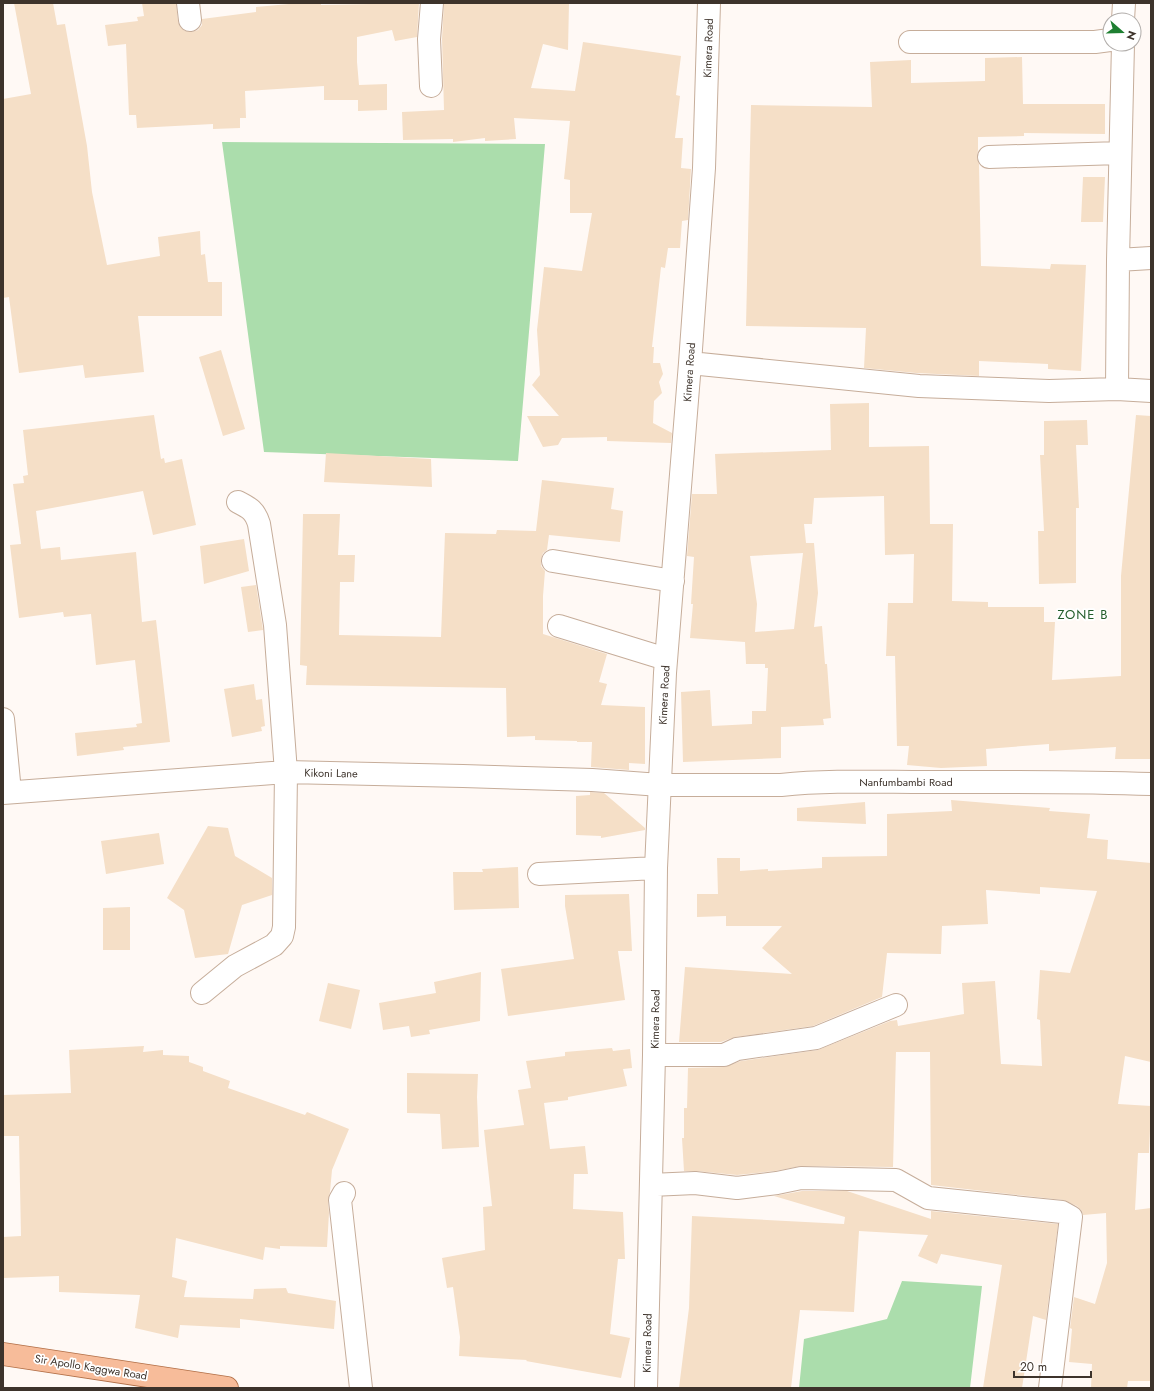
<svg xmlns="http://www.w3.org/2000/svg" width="1154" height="1391" font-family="Jost,sans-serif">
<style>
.green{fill:#abddac}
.building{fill:#f5dfc7;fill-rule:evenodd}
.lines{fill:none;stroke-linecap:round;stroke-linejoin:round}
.minor-casing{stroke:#c6ad9a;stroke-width:24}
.major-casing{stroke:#b26f47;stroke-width:24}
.minor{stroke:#fff;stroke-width:22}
.major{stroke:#f7bc9a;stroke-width:22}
.labels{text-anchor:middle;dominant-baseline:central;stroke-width:3.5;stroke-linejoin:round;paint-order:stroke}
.street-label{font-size:11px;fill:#3d332b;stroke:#fff}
.quarter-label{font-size:13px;letter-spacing:1px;fill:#235d2b;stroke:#fff}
</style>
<rect width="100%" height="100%" fill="#fff9f5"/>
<path class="green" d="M 222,142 L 545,144 L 518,461 L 264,452 Z
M 902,1281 L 982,1286 L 970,1388 L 799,1388 L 804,1339 L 887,1319 Z"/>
<path class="building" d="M 14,3 L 53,3 L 57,25 L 65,24 L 87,146 L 92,192 L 107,265 L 160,256 L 158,237 L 200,231 L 201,255 L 205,254 L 208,282 L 222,282 L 222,316 L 138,316 L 144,372 L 85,378 L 83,365 L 19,373 L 9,297 L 3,298 L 3,99 L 31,94 Z
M 142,3 L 176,3 L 178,21 L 180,27 L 185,31 L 191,32 L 198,30 L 202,25 L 202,19 L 256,12 L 256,7 L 289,4 L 289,3 L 321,3 L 321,5 L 419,3 L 417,37 L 395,41 L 392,30 L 357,37 L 357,62 L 359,85 L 387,84 L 387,110 L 358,111 L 358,100 L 324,100 L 324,86 L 245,91 L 246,118 L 240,118 L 240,128 L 213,129 L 213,124 L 137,128 L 136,115 L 129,115 L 126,44 L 108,46 L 105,25 L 138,21 L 137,17 L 144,16 Z
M 444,3 L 569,3 L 568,50 L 543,44 L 531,88 L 575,91 L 583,42 L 681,56 L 676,95 L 680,96 L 675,138 L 683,138 L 681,168 L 691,169 L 688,220 L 682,221 L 680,248 L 668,248 L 665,268 L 661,267 L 652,347 L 654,347 L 653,363 L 660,363 L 663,374 L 659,382 L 662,393 L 654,401 L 653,423 L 672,433 L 671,443 L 607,441 L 607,437 L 562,438 L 558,445 L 543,447 L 527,416 L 559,416 L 532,385 L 540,375 L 537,330 L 544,267 L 582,271 L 592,213 L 570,213 L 570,180 L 564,179 L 570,121 L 514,118 L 516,139 L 485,141 L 485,138 L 453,142 L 453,139 L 403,140 L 402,112 L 444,110 L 442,39 Z
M 1022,57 L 1023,104 L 1105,104 L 1105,134 L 1024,133 L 1024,136 L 978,137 L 978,150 L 977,157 L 979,164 L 981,266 L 1050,269 L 1051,264 L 1086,265 L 1081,371 L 1048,369 L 1048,364 L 979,361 L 979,376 L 916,373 L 864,368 L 866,328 L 746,326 L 751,105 L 872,107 L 870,62 L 911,60 L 911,83 L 985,81 L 985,58 Z
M 1083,177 L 1105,177 L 1103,222 L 1081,222 Z
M 221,350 L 245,429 L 223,436 L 199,357 Z
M 869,403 L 869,447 L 929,446 L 930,524 L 953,524 L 952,601 L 988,602 L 988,607 L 1044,607 L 1044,622 L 1055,622 L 1052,680 L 1121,676 L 1121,576 L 1136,415 L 1151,416 L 1151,759 L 1115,759 L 1116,747 L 1049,751 L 1049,744 L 986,749 L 987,766 L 941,768 L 907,765 L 909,746 L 897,746 L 895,656 L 886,656 L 888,603 L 913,603 L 914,554 L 885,555 L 884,496 L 814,498 L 812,524 L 804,524 L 806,543 L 814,543 L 818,593 L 814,627 L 822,626 L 825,664 L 827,664 L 831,718 L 823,719 L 824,725 L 781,727 L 781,758 L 683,762 L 681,692 L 710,690 L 712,726 L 752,724 L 752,711 L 766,711 L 768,668 L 765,668 L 765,664 L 746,664 L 745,642 L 690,638 L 693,604 L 691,604 L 694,557 L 687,556 L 692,494 L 717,494 L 715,454 L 831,450 L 830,404 ZM 803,553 L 794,629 L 755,632 L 757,604 L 750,556 Z
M 154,415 L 161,459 L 164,458 L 165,463 L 182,459 L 196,525 L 153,535 L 143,491 L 36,511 L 41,549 L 60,547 L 61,560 L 136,552 L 142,622 L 156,620 L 170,742 L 123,747 L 124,750 L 77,756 L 75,733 L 137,727 L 136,724 L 142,723 L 135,660 L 96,665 L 91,614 L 64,617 L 63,612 L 19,618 L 10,545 L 21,544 L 13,484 L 24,483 L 23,476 L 28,475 L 23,430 Z
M 1087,420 L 1088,445 L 1076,445 L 1079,508 L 1076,508 L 1076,583 L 1039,584 L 1038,531 L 1044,531 L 1040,455 L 1044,455 L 1044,421 Z
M 326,453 L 431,459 L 432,487 L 324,482 Z
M 542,480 L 614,488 L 611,509 L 623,511 L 620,542 L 549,535 L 547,550 L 543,553 L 541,559 L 541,566 L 545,571 L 543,596 L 543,634 L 607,654 L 599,682 L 607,684 L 601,705 L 645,707 L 645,764 L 629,763 L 629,770 L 591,767 L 592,742 L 577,742 L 577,741 L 535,740 L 535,736 L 507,737 L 506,688 L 306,685 L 307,666 L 300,665 L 303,514 L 340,514 L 338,555 L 355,555 L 354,582 L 340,582 L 339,635 L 441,637 L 445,533 L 496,534 L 497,530 L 536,531 Z
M 244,539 L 249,571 L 204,584 L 200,546 Z
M 256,585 L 263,630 L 248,632 L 241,587 Z
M 254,684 L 256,700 L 262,699 L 265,726 L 261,727 L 262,731 L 232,737 L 224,689 Z
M 590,792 L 604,793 L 645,828 L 645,830 L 601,838 L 601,836 L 576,835 L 576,796 L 590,795 Z
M 951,800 L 1050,808 L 1049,811 L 1090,814 L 1087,838 L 1108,840 L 1107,859 L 1151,863 L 1151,1062 L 1125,1056 L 1118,1104 L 1151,1106 L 1149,1153 L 1138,1153 L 1135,1210 L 1151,1208 L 1151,1381 L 1128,1381 L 1127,1388 L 1091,1388 L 1092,1364 L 1069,1362 L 1072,1329 L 1070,1328 L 1074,1297 L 1095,1304 L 1107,1263 L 1106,1213 L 1083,1215 L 1082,1211 L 1077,1206 L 1063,1200 L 931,1185 L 930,1052 L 896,1052 L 893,1167 L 801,1166 L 775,1171 L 737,1175 L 696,1171 L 684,1171 L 682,1138 L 684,1138 L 684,1108 L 687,1108 L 688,1068 L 724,1067 L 741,1061 L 818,1050 L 890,1021 L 897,1020 L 898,1026 L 964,1014 L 962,983 L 995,981 L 1001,1064 L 1042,1066 L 1040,1020 L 1037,1019 L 1040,970 L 1070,973 L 1097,891 L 1040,887 L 1040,894 L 986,890 L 988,924 L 942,926 L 941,954 L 887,953 L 882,997 L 813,1026 L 735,1037 L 721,1042 L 679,1042 L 685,967 L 792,974 L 762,948 L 782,926 L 726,926 L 726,916 L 697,917 L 697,894 L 718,894 L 717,858 L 740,858 L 740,871 L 768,869 L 768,871 L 822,868 L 822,857 L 887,856 L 887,814 L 952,811 Z
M 865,802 L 866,824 L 797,821 L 797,808 Z
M 208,826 L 228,828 L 235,856 L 272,878 L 272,895 L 242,905 L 228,954 L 195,958 L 184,910 L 167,898 Z
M 159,833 L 164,864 L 106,874 L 101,841 Z
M 518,867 L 519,908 L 454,910 L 453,872 L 483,872 L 482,869 Z
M 629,894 L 632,951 L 618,951 L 625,1000 L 508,1016 L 501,969 L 574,959 L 565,906 L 565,895 Z
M 130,907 L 130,950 L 103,950 L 103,908 Z
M 481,972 L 480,1021 L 429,1030 L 430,1034 L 411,1037 L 409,1026 L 383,1030 L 379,1003 L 436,993 L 434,982 Z
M 328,983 L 360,990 L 351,1029 L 319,1021 Z
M 144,1046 L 143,1052 L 163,1050 L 163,1055 L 189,1056 L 189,1062 L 203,1067 L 203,1071 L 230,1081 L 228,1088 L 305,1115 L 307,1112 L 349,1129 L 332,1170 L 330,1192 L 328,1201 L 329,1213 L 327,1247 L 280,1246 L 280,1249 L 265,1247 L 263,1260 L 176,1238 L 172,1277 L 187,1281 L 184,1297 L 253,1299 L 254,1289 L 286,1288 L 288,1293 L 336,1301 L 334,1329 L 240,1319 L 240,1328 L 180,1325 L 178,1338 L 135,1328 L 140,1295 L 59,1292 L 59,1276 L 3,1278 L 3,1237 L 21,1236 L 19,1136 L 3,1136 L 3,1095 L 71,1093 L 69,1050 Z
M 612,1048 L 613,1051 L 630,1049 L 632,1068 L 623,1069 L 627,1086 L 568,1097 L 568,1100 L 544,1103 L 550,1149 L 585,1146 L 588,1174 L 574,1174 L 573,1209 L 623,1212 L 625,1259 L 618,1259 L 610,1334 L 630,1338 L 621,1378 L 526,1361 L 527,1360 L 459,1356 L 460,1337 L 453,1287 L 447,1288 L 442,1258 L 485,1250 L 483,1207 L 492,1206 L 484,1130 L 524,1125 L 518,1090 L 531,1088 L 526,1061 L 565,1056 L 565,1052 Z
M 407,1073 L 478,1074 L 477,1097 L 479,1147 L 442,1149 L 440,1114 L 407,1113 Z
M 802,1191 L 847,1191 L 931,1219 L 931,1211 L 1058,1224 L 1046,1320 L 1033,1316 L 1022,1388 L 983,1388 L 1002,1265 L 941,1254 L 937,1264 L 918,1256 L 928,1235 L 859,1231 L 854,1312 L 800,1310 L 791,1388 L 679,1388 L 689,1308 L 692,1216 L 844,1224 L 845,1217 L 774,1196 Z"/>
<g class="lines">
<g class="minor-casing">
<path id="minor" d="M 188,3 L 190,20
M 1123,20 L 1124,3
M 910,42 L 1095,42 L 1110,40
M 431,86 L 429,39 L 432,3
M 989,157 L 1120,153
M 1118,260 L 1151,258
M 690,363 L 919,386 L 1049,391 L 1117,389 L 1151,391
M 1117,389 L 1118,260 L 1123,44
M 553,561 L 673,581
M 559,626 L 666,659
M 3,719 L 10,792
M 3,793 L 286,772 L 463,776 L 592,780 L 660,785 L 781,785 C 829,780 878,782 926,782 C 1001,782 1076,781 1151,784
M 539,874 L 656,868
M 202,993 L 235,966 L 274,945 L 282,936 L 284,927 L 286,772 L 275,625 L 259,524 C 255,511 250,508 238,502
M 654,1055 L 724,1055 L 737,1049 L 816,1038 L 896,1005
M 651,1185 L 695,1183 L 737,1188 L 777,1183 L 801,1178 L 896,1180 L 928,1198 L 1062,1212 L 1071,1217 L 1050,1388
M 344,1193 L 340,1200 L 361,1388
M 646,1388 L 654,1055 L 656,868 L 665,673 L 690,363 L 704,168 L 709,3"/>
</g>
<g class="major-casing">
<path id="major" d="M 3,1354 L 227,1388"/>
</g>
<use href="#minor" class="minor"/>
<use href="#major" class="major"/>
</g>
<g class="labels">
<g class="street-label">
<text transform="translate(708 48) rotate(-88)">Kimera Road</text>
<text transform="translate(689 372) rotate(-86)">Kimera Road</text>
<text transform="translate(664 695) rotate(-87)">Kimera Road</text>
<text transform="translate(331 773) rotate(1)">Kikoni Lane</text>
<text x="906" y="782">Nanfumbambi Road</text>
<text transform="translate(655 1019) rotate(-89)">Kimera Road</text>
<text transform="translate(647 1343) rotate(-89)">Kimera Road</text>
<text transform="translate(91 1367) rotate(9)">Sir Apollo Kaggwa Road</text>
</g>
<g class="quarter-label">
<text x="1083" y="614">ZONE B</text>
</g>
</g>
<rect width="1154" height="1391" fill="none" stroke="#3d332b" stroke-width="8"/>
<g transform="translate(1122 32) rotate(110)"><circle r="19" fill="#ffffff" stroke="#b1adaa"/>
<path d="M0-3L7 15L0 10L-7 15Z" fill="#1e7f31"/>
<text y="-6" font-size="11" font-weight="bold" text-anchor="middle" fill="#3d332b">N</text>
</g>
<path d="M1014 1371v6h77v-6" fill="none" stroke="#3d332b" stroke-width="2"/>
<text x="1020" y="1371" font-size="12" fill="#3d332b" stroke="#ffffff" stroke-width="3" paint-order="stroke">20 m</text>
</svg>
